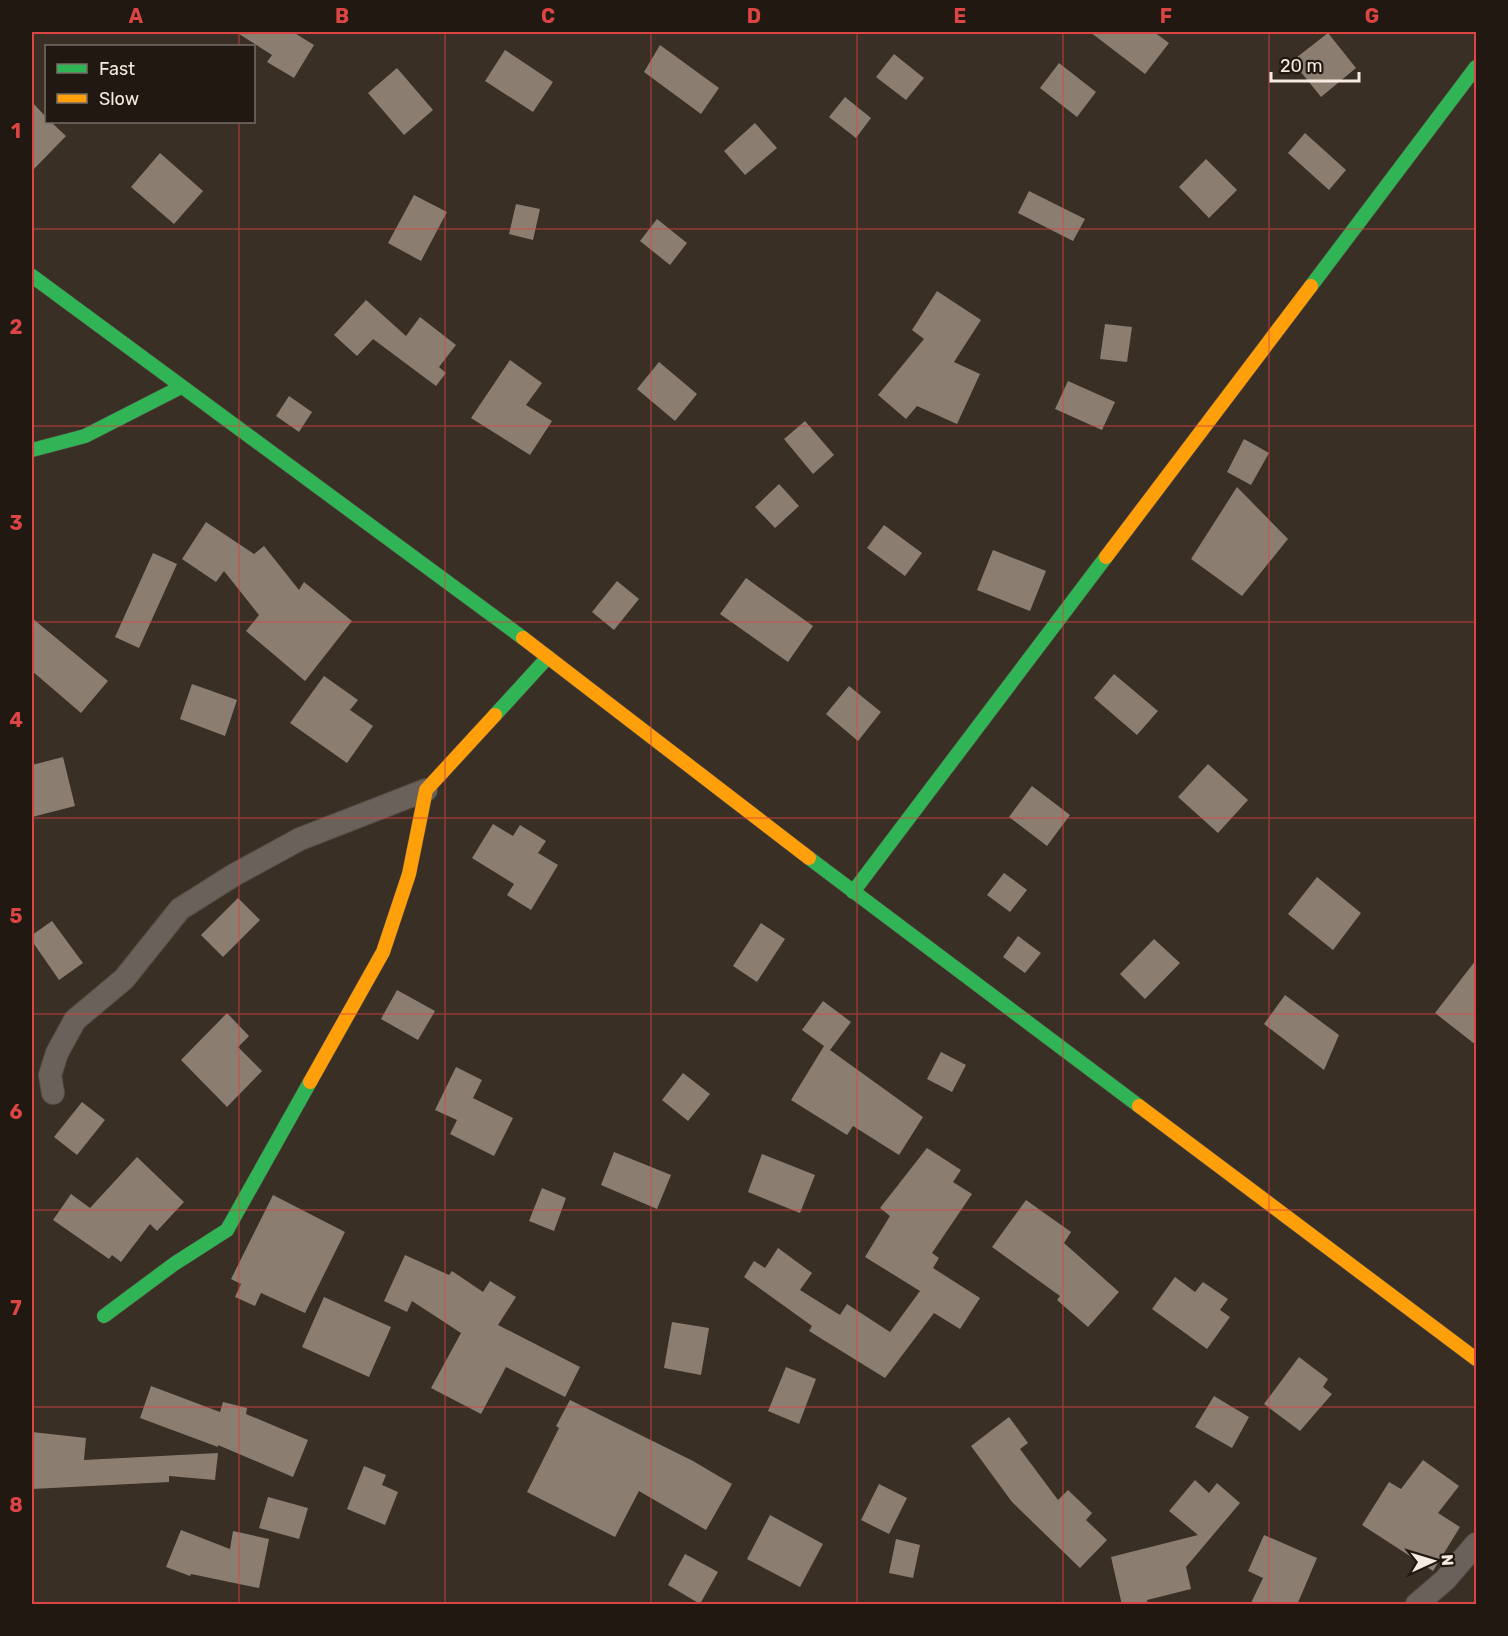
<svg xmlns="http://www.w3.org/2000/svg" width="1508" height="1636" font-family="Rubik,sans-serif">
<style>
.building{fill:#8b7e71}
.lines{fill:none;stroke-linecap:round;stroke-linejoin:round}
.street-casing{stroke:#574d45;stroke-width:24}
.fast-casing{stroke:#574d45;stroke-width:15}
.slow-casing{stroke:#574d45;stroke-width:15}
.street{stroke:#6a615b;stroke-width:22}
.fast{stroke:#30b455;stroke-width:14}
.slow{stroke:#ff9f0a;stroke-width:14}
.grid{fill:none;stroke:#db4544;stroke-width:1.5;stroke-opacity:0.55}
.neatline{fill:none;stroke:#db4544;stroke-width:2}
.grid-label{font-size:20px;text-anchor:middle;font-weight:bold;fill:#db4544}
</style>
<rect width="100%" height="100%" fill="#3a2f25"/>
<path class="building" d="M 236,32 L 293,32 L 314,45 L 294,78 L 267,62 L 272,55 Z
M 1090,32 L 1154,32 L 1169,43 L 1145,74 Z
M 1328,33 L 1356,68 L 1321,97 L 1292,61 Z
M 660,45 L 719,88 L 701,114 L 644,72 Z
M 505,50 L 553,82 L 533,112 L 485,81 Z
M 894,54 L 924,78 L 906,100 L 876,77 Z
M 1059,63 L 1096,92 L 1077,117 L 1040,88 Z
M 397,68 L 433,110 L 404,135 L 368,93 Z
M 845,97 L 871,118 L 856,138 L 829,117 Z
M 32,102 L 46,117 L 46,122 L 51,122 L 66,136 L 32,171 Z
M 755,123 L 777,148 L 745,175 L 724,151 Z
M 1305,133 L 1346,170 L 1329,190 L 1288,153 Z
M 160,153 L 203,191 L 174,224 L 131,187 Z
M 1206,159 L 1237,190 L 1209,218 L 1179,187 Z
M 1029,191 L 1085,219 L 1073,241 L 1018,213 Z
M 414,195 L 447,212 L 421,261 L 388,243 Z
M 516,204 L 540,209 L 533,240 L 509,234 Z
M 657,219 L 687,243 L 670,265 L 640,241 Z
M 937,291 L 981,320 L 954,362 L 980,374 L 957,424 L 917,406 L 906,419 L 878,395 L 924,339 L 912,330 Z
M 366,300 L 406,336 L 420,317 L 456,345 L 439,367 L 446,373 L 436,386 L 373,339 L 357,356 L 334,335 Z
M 1105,324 L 1132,327 L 1127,362 L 1100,359 Z
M 510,360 L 542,383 L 526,405 L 552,421 L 530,455 L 471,418 Z
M 659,362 L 697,394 L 675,421 L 637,389 Z
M 1068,381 L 1115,402 L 1102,430 L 1055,409 Z
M 289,396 L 312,412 L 299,432 L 276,416 Z
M 805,421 L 834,455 L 813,474 L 784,439 Z
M 1244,439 L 1269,453 L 1251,485 L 1227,472 Z
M 779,484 L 799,506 L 775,528 L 755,507 Z
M 1237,487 L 1288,539 L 1242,596 L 1191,559 Z
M 206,522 L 254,554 L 264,546 L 299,590 L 304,582 L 352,621 L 305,681 L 246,631 L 259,615 L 224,571 L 216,582 L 182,559 Z
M 884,525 L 922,553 L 905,576 L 867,548 Z
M 993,550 L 1046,571 L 1030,611 L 977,590 Z
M 153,553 L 177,564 L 139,648 L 115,637 Z
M 746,578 L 813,626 L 788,662 L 720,614 Z
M 617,581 L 639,599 L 614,630 L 592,612 Z
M 32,618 L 108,681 L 81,713 L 32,671 Z
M 1114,674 L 1158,711 L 1137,735 L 1094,698 Z
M 324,676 L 358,700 L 350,710 L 373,726 L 347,763 L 290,723 Z
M 192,684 L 237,700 L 225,736 L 180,719 Z
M 849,686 L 881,712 L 858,741 L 826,714 Z
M 63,757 L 75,806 L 32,817 L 32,765 Z
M 1208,764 L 1248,800 L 1218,833 L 1178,797 Z
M 1032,786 L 1070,815 L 1047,846 L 1009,817 Z
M 493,824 L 513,836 L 520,825 L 546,841 L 538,853 L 558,865 L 531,910 L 507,895 L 514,884 L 472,858 Z
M 1004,873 L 1027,890 L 1010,912 L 987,895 Z
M 1317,877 L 1361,913 L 1333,950 L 1288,914 Z
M 238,898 L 260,920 L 223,957 L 201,935 Z
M 52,921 L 83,963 L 59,980 L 32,941 L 32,935 Z
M 761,923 L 785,939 L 757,982 L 733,966 Z
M 1018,936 L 1041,953 L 1025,973 L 1003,957 Z
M 1154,939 L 1180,963 L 1145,999 L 1120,974 Z
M 1476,960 L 1476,1045 L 1435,1013 Z
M 397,990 L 435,1011 L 418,1040 L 381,1019 Z
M 1285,995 L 1339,1035 L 1324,1070 L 1264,1024 Z
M 823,1001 L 851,1022 L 830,1050 L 923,1117 L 899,1155 L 853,1126 L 847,1135 L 791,1100 L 824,1046 L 802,1030 Z
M 227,1013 L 249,1036 L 238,1047 L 262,1071 L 227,1107 L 181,1060 Z
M 941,1052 L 966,1065 L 952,1092 L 927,1079 Z
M 456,1067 L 482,1080 L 473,1098 L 513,1118 L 494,1156 L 450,1134 L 457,1120 L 435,1110 Z
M 683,1073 L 710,1094 L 688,1121 L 662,1100 Z
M 82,1102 L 105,1120 L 77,1155 L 54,1137 Z
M 927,1148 L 961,1170 L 953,1182 L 972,1194 L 932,1253 L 939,1258 L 933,1268 L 980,1298 L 960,1329 L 934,1313 L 885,1378 L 809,1331 L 812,1326 L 744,1277 L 754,1261 L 765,1268 L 778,1248 L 812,1273 L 800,1290 L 840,1315 L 847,1304 L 890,1332 L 920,1291 L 865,1257 L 890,1216 L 880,1208 Z
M 614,1152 L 671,1175 L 657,1209 L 601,1185 Z
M 762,1154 L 815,1175 L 800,1213 L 748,1192 Z
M 137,1157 L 184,1202 L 157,1231 L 150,1224 L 121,1262 L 112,1255 L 109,1259 L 53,1220 L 71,1194 L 90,1208 Z
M 542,1188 L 566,1198 L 554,1231 L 529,1221 Z
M 273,1195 L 345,1232 L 305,1313 L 261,1293 L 255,1306 L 235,1297 L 241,1284 L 231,1279 Z
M 1026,1200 L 1071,1232 L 1064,1243 L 1119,1292 L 1088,1327 L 1057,1300 L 1060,1296 L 992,1247 Z
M 405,1255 L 449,1275 L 452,1271 L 483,1292 L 490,1281 L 516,1297 L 498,1325 L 580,1367 L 565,1397 L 506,1367 L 481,1414 L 431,1388 L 461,1333 L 412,1301 L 407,1312 L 384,1301 Z
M 1175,1277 L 1195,1292 L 1203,1282 L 1228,1299 L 1220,1310 L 1230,1317 L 1207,1349 L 1152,1309 Z
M 324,1297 L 391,1327 L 369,1377 L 302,1347 Z
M 672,1322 L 709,1328 L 701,1375 L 664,1368 Z
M 1299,1357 L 1328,1379 L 1323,1387 L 1332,1394 L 1300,1431 L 1264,1404 Z
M 786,1367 L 816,1379 L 799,1424 L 768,1411 Z
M 151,1386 L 220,1412 L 223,1402 L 247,1408 L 246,1414 L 308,1440 L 293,1477 L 218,1445 L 218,1447 L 140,1418 Z
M 1214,1396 L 1249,1417 L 1232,1448 L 1195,1427 Z
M 570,1400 L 693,1461 L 732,1484 L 706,1530 L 639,1491 L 615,1537 L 527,1492 L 559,1428 L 556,1426 Z
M 1009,1417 L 1028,1443 L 1020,1449 L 1058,1500 L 1068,1490 L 1092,1513 L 1086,1520 L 1107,1540 L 1080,1568 L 1012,1502 L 971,1446 Z
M 32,1432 L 86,1438 L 84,1460 L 218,1453 L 215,1480 L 169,1476 L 169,1482 L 32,1489 Z
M 1423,1460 L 1459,1486 L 1438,1513 L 1460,1527 L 1433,1571 L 1362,1525 L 1389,1482 L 1401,1489 Z
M 364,1466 L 386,1475 L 382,1485 L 398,1492 L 385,1525 L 347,1509 Z
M 1195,1480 L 1209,1493 L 1217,1483 L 1240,1503 L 1186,1567 L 1191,1589 L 1147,1600 L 1148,1605 L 1122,1605 L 1111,1557 L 1198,1535 L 1169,1511 Z
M 879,1484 L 907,1498 L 889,1534 L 861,1520 Z
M 268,1497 L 308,1508 L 299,1539 L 259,1528 Z
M 770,1515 L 823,1544 L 800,1587 L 747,1559 Z
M 181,1530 L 230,1549 L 233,1531 L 269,1539 L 259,1588 L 191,1574 L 190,1576 L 166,1567 Z
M 1264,1535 L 1317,1558 L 1297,1605 L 1250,1605 L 1263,1578 L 1248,1571 Z
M 896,1539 L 920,1545 L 913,1578 L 889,1573 Z
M 685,1554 L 718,1572 L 700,1604 L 668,1585 Z"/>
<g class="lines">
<g class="street-casing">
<path id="street" d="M 53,1093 L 50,1075 L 57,1053 L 75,1020 L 124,979 L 180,909 L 234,875 L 300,839 L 426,790
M 1417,1604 L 1445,1580 L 1476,1544"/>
</g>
<g class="fast-casing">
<path id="fast" d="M 32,276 L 523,638
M 1311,286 L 1476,67
M 32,450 L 85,436 L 181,387
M 495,715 L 548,657
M 809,858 L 1139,1106
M 853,892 L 1106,557
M 104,1316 L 174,1264 L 227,1230 L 310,1082"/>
</g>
<g class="slow-casing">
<path id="slow" d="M 1106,557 L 1311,286
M 523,638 L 809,858
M 310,1082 L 383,952 L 409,874 L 426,790 L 495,715
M 1139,1106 L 1476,1359"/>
</g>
<use href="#street" class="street"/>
<use href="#fast" class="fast"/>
<use href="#slow" class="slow"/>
</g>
<path class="grid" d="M 239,32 L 239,46M 445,32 L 445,1604M 651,32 L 651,1604M 857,32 L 857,1604M 1063,32 L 1063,1604M 1269,32 L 1269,1604M 239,122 L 239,1604M 32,229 L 1476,229M 32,426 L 1476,426M 32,622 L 1476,622M 32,818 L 1476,818M 32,1014 L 1476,1014M 32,1210 L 1476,1210M 32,1407 L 1476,1407"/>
<rect width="1508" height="1636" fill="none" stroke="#211911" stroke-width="66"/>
<rect x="45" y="45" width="210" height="78" fill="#211911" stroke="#776d64" stroke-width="1.5"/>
<rect x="57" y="64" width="30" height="9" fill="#30b455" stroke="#776d64" stroke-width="1.5"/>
<text x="99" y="75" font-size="18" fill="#f7eae0">Fast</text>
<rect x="57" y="94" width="30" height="9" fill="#ff9f0a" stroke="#776d64" stroke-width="1.5"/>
<text x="99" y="105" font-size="18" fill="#f7eae0">Slow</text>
<g transform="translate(1433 1561) rotate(86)" stroke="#211911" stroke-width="4.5" paint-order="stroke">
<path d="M0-4.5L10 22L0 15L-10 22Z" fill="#f7eae0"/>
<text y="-9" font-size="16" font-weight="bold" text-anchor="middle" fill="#f7eae0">N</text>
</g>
<path d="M1271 72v9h88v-9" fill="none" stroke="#f7eae0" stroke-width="3"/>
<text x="1280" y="72" font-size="18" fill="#f7eae0" stroke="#211911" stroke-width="4.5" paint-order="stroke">20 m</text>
<rect x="33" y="33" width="1442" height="1570" class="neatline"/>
<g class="grid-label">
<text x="136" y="23">A</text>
<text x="342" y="23">B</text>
<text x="548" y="23">C</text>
<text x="754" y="23">D</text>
<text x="960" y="23">E</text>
<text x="1166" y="23">F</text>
<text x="1372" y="23">G</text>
<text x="16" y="138">1</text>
<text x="16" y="334">2</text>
<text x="16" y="530">3</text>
<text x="16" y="727">4</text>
<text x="16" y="923">5</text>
<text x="16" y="1119">6</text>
<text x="16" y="1315">7</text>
<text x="16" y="1512">8</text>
</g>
</svg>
